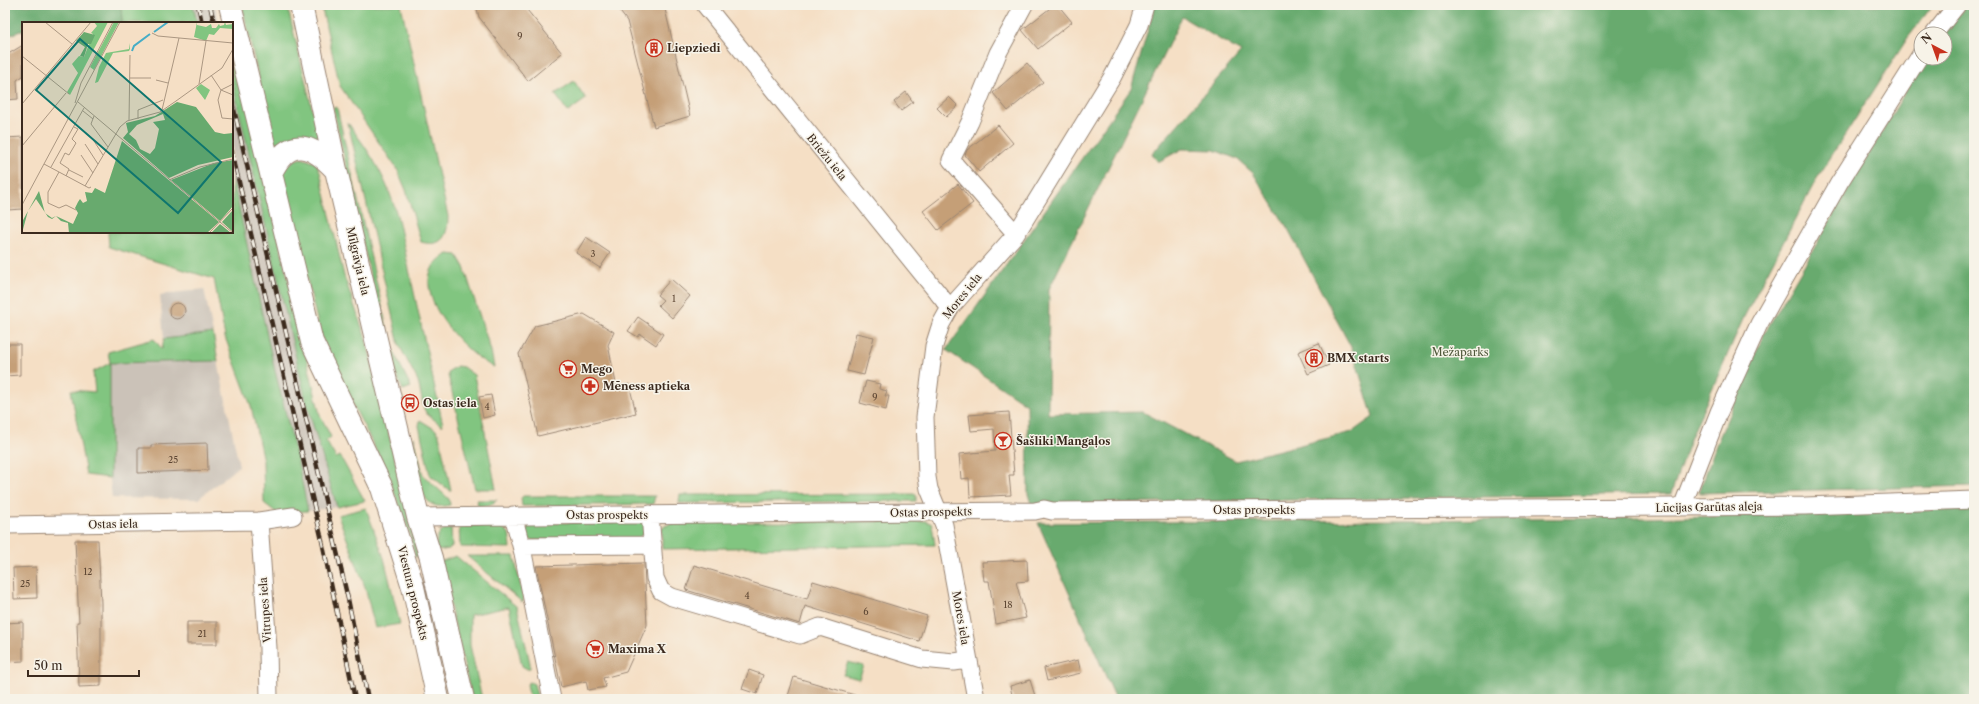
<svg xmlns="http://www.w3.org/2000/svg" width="1979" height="704" font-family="'Libre Caslon Text',serif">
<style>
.industrial{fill:#cbc2b8}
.green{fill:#81c580;stroke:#5e784f}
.forest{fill:#68aa6e;stroke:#526a46;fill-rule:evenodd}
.building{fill:#c59f77}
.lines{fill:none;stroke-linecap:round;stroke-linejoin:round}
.street-casing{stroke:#988472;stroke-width:19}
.primary-casing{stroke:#988472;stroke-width:24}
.street{stroke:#fff;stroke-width:17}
.primary{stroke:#fff;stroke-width:22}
.rail-casing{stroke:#3b2a1e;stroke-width:4.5}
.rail{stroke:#f7f3e8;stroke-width:3;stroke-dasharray:9;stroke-linecap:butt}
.labels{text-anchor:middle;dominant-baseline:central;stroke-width:3;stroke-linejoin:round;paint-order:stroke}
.number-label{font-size:9px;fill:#5e4734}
.poi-label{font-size:11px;font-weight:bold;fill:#3b2a1e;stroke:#f7f3e8;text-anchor:start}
.street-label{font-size:11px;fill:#3b2a1e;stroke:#f7f3e8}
.park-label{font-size:11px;fill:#50583b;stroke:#f7f3e8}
.inset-river{fill:none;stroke:#46adc6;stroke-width:2}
.inset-road{fill:none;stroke:#ab9782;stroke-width:1}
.view{fill:#0f766e;fill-opacity:0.15;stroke:#0f766e;stroke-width:2}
.inset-edge{fill:none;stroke:#3b2a1e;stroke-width:2}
</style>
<rect width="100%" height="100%" fill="#f7f3e8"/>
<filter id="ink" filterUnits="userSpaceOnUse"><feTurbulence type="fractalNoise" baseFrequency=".025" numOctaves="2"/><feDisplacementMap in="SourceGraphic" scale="8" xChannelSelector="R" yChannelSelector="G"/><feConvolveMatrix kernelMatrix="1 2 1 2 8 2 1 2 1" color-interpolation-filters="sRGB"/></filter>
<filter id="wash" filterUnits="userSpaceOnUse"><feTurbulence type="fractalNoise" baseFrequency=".012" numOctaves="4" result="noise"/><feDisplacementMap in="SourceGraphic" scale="16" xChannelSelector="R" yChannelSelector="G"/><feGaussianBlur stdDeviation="0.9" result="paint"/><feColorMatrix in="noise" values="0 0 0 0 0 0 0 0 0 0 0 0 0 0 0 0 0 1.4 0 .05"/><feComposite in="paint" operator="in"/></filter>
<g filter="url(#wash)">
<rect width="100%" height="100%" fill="#f5dfc5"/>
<path class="industrial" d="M 193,5 L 215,5 L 219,23 L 197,23 Z
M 232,80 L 306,401 L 337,507 L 308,511 L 297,458 L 274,367 L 232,176 Z
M 204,289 L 213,333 L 164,339 L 160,295 Z
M 218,361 L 239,466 L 198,499 L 112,498 L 110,480 L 110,363 Z"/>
<path class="green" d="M 121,5 L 193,5 L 197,23 L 122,23 Z
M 242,5 L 287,5 L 321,145 L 275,150 Z
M 321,5 L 401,5 L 448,216 C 448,235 443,248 421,242 L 406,190 L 397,169 L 340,86 Z
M 232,41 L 320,415 L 331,437 L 326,441 L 336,458 L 340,456 L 365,501 L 337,507 L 306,401 L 232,80 Z
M 574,81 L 586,99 L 568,112 L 555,94 Z
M 333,107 L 337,108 L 391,346 L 411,387 L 403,390 L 389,360 Z
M 348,123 C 373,157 387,178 398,219 L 443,425 L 441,425 L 427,414 L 424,409 L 418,381 L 399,345 Z
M 302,158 L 316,163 L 320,172 L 344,276 L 366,339 L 418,556 L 415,557 L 410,535 L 386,470 L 343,385 L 321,336 L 282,177 C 285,165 289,161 302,158 Z
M 232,176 L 274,367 L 297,458 L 308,511 L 277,513 L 264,503 L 263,461 L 251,406 L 225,337 L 214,279 L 109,247 L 108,232 L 232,232 Z
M 448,254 L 457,255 L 464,267 L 491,351 L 494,367 C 463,354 396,279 448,254 Z
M 213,333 L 218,361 L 110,363 L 110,478 L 86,475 L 71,390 L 95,392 L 93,372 L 110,363 L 108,352 L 154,339 L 162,349 L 164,339 Z
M 457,366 L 463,367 L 474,375 L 496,489 L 475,489 L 448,375 L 449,371 Z
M 420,420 L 436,430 L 439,435 L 451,490 L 449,490 L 430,475 L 419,426 Z
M 414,437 L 423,475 L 449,499 L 450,505 C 445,506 438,507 434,505 C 415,498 414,454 414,437 Z
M 916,494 L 916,501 L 679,503 L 680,495 Z
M 523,496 L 655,496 L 653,504 L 522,506 L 521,498 Z
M 477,500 L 497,500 L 489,506 L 478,506 Z
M 366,508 L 384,558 L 400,624 L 375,628 L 365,587 L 338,515 Z
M 926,521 L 932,524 L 935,545 L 662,549 L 662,527 L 673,523 Z
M 645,522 L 643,540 L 530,540 L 526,533 L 527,528 L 535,523 Z
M 499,525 L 509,533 L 511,548 L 460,547 L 459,526 Z
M 451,526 L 452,546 L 449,549 L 437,551 C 434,538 439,530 451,526 Z
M 456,556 L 517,607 L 530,663 L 530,668 L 527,669 L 522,666 L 509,607 L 470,615 L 470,645 L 482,699 L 472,699 L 440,562 Z
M 467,556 L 514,556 L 524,601 L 522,602 Z
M 848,662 L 864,666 L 859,679 L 843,675 Z
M 530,682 L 534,684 L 538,699 L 530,699 L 527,684 Z"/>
<path class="forest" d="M 5,5 L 121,5 L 122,23 L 23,23 L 23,30 L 5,37 Z
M 1155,5 L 1933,5 L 1907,39 L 1816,180 L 1744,317 L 1691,437 L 1671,494 L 1031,504 L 1028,494 L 1027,405 L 946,350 L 1131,89 ZM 1182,17 L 1241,52 L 1152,154 L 1158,162 L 1182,149 L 1214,150 L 1237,159 L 1253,173 L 1288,229 L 1352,349 L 1373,417 L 1352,432 L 1236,461 L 1143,412 L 1048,414 L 1049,289 Z
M 1966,5 L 1974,5 L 1974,486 L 1699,493 L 1716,445 L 1764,334 L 1925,58 L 1945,58 L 1945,34 L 1943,34 Z
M 1974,509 L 1974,699 L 1116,699 L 1038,523 L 1646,518 Z"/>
<g id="blocks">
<path class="building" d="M 476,5 L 523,5 L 562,53 L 528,81 L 479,17 Z
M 615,5 L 664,5 L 690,116 L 654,127 L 627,21 Z
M 1054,5 L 1058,5 L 1072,22 L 1038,49 L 1022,30 Z
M 23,45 L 23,76 L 17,80 L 18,99 L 5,100 L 5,56 Z
M 1027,63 L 1043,82 L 1008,111 L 993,93 Z
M 906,92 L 913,102 L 901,111 L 894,102 Z
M 949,97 L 958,106 L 946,117 L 937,108 Z
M 998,125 L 1013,143 L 979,172 L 965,155 L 967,150 Z
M 23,137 L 23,209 L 7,210 L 5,138 Z
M 958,184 L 973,203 L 938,230 L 923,211 Z
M 586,237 L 610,253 L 600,268 L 576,253 Z
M 671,279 L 690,296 L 672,318 L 658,305 L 663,300 L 657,295 Z
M169 311a8 8 0 1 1 16 0a8 8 0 1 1-16 0Z
M 584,314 L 614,332 L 608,345 L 617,388 L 629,384 L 636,413 L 538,436 L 519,354 L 535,326 Z
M 638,317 L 663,334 L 656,345 L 640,334 L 638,337 L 628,331 Z
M 856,333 L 874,337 L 864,375 L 847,371 Z
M 1319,343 L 1329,365 L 1308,374 L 1298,352 Z
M 5,344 L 20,344 L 20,375 L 5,376 Z
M 866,381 L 880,384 L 879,389 L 887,391 L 885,396 L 889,396 L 886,410 L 860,403 Z
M 491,395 L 495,415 L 483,418 L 479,397 Z
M 1009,412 L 1014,475 L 1009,475 L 1011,495 L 970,497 L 969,478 L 961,479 L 959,454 L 995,451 L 994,429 L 971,431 L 969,415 Z
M 207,443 L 208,470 L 138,473 L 138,448 L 151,448 L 151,445 Z
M 75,540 L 98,540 L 101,603 L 101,686 L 79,687 L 77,622 L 79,622 Z
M 1027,560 L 1028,581 L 1016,582 L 1026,618 L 996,624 L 989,581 L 984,581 L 982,562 Z
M 644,563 L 647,625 L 626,672 L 603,678 L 606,687 L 588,690 L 586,681 L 561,687 L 536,566 Z
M 694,565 L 807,599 L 813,581 L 927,616 L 919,641 L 805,606 L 800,624 L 686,590 Z
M 36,567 L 37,598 L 14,599 L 13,568 Z
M 23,622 L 23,661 L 5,662 L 5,623 Z
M 187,622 L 217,622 L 217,644 L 187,644 Z
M 1078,660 L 1081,673 L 1047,681 L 1044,668 Z
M 749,670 L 763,675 L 757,694 L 742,689 Z
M 794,677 L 858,696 L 857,699 L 787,699 Z
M 1030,680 L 1036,699 L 1013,699 L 1010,686 Z"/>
</g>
</g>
<g filter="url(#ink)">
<use href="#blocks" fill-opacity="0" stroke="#988472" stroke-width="1"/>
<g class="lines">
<g class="street-casing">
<path id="street" d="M 705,5 L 950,308
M 1934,34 L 1957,5
M 1016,234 L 951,160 L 970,122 L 998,53 L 1024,5
M 1682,507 L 1719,412 L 1759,324 L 1839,183 L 1921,54
M 650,514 L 655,578 L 661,591 L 672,597 L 800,635 L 820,627 L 922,659 L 954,662 L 968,660
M 513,515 L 523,553 L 552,699
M 418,517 L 1035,511 L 1044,509 L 1052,511 L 1805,506 L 1974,500
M 259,521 L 268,648 L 269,699
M 5,525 L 259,521 L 293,516
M 521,546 L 653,545
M 976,699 L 944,525 L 929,489 L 927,477 L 925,417 L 934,346 L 941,324 L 950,308 L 1016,234 L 1113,76 L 1139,25 L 1145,5"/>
</g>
<g class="primary-casing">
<path id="primary" d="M 230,5 L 312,342 L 382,488 L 413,587 L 438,699
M 301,5 L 336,170 L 418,517 L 431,558 L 463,699
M 271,173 C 289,135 312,144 336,170"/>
</g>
<use href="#street" class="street"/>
<use href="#primary" class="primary"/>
<g class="rail-casing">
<path id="rail" d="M 198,5 L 202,23
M 210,5 L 214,23
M 232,101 L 348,599 L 368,699
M 232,152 L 321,536 L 355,699"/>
</g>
<use href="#rail" class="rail"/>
</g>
</g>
<defs>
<g id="building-ring" transform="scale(0.9)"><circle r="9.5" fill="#f7f3e8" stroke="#c8321e" stroke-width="1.5"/><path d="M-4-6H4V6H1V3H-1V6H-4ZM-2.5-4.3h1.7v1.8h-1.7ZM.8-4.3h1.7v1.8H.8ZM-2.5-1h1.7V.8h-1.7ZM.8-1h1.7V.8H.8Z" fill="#c8321e"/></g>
<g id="supermarket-ring" transform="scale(0.9)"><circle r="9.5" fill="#f7f3e8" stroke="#c8321e" stroke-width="1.5"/><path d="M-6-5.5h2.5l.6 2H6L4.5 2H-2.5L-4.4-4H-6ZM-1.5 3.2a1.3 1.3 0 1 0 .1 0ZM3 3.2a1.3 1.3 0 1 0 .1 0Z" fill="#c8321e"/></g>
<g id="pharmacy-ring" transform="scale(0.9)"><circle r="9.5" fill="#f7f3e8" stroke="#c8321e" stroke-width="1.5"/><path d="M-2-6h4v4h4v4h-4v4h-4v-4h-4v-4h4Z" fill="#c8321e"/></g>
<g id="bus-ring" transform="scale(0.9)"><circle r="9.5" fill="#f7f3e8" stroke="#c8321e" stroke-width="1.5"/><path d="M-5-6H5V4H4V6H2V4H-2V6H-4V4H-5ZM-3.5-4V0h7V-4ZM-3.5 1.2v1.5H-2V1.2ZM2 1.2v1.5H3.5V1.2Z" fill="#c8321e"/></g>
<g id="bar-ring" transform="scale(0.9)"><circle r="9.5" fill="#f7f3e8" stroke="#c8321e" stroke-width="1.5"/><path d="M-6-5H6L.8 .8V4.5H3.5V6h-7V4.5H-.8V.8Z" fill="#c8321e"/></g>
</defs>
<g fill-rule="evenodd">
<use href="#building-ring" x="654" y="48"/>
<use href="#building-ring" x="1314" y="358"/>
<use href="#supermarket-ring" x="568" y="369"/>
<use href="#pharmacy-ring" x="590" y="386"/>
<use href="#bus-ring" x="410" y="403"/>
<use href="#bar-ring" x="1003" y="441"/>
<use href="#supermarket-ring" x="595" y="649"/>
</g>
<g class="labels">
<g class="number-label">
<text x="520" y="35">9</text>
<text x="593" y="253">3</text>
<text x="674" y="298">1</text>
<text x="875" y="396">9</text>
<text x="487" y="406">4</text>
<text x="173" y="459">25</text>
<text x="88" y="571">12</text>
<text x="25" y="583">25</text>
<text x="747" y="595">4</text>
<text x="1008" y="604">18</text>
<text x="866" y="611">6</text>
<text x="202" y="633">21</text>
</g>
<g class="poi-label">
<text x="667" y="48">Liepziedi</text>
<text x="1327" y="358">BMX starts</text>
<text x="581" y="369">Mego</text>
<text x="603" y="386">Mēness aptieka</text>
<text x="423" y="403">Ostas iela</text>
<text x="1016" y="441">Šašliki Mangaļos</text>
<text x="608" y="649">Maxima X</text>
</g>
<g class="street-label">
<text transform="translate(827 157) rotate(51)">Briežu iela</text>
<text transform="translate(358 261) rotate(77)">Mīlgrāvja iela</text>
<text transform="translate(962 296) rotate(-51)">Mores iela</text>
<text transform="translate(1709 507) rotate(-1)">Lūcijas Garūtas aleja</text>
<text x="1254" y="510">Ostas prospekts</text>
<text transform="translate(931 512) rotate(-1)">Ostas prospekts</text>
<text x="607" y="515">Ostas prospekts</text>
<text transform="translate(113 524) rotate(-1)">Ostas iela</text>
<text transform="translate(413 593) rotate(76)">Viestura prospekts</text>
<text transform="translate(265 610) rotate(-94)">Vitrupes iela</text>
<text transform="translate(961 618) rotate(80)">Mores iela</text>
</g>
<g class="park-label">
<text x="1460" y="352">Mežaparks</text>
</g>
</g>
<g transform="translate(22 22)">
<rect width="211" height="211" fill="#f5dfc5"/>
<path d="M 72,0 L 86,0 L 48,73 L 45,70 L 56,51 L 50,42 L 57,34 L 62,35 L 71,12 L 69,11 L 75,4 ZM 92,0 L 97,0 L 72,48 L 68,45 ZM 175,0 L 175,3 L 184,5 L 189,2 L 190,6 L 194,6 L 197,2 L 198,4 L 202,3 L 203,0 L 204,3 L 211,2 L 211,7 L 198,6 L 192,13 L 187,12 L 184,19 L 172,15 ZM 108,21 L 108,27 L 107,29 L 91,31 L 76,60 L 73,61 L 77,45 L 84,31 L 107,27 ZM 179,62 L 188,68 L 183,78 L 174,66 Z" fill="#81c580"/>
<path d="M 62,10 L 73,13 L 69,22 L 66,22 L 62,35 L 58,34 L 63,25 L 54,19 ZM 155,80 L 174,85 L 193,110 L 202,112 L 211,111 L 211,135 L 176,143 L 147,156 L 101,116 L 106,110 L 104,101 L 133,94 ZM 141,92 L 143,98 L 131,100 L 137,107 L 133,126 L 128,132 L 118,127 L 114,118 L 107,112 L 115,103 ZM 100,119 L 197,200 L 185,211 L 47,211 L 46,201 L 39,199 L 34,194 L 30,197 L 26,195 L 14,177 L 6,189 L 0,211 L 0,200 L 17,169 L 23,191 L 30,196 L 34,194 L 51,202 L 56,191 L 53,186 L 56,180 L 58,177 L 61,181 L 65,179 L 63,170 L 70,171 L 73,166 L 83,171 ZM 211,138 L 211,184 L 198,199 L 149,158 L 192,141 ZM 211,188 L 211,210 L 200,200 ZM 198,202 L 209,211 L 189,211 Z" fill="#68aa6e" fill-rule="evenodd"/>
<path class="inset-river" d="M 132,10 L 146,0M 110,29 L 112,24 L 128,12"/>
<path class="inset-road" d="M 23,0 L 50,22M 130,11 L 136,14 L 211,21M 0,34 L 47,72M 189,53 L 199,68 L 211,73M 108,56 L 129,56M 134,58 L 146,61M 177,62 L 184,19M 211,62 L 199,68 L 196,78 L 200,96 L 211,97M 56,80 L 211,211M 53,81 L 59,61 L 91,0M 0,82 L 69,0M 140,88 L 157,16M 61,89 L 71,97M 72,94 L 69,102 L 86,125M 116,97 L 116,88 L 141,78M 107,98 L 108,33M 70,116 L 81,133M 63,122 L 76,142M 0,124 L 44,71M 59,133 L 71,151M 22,142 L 67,166 L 69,165M 29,145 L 62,86M 47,148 L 61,155M 37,150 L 26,170 L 26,181 L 37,186 L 44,183 L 54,188M 44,154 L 47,147 L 38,141 L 43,131 L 47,133 L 54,121 L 50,117 L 56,107 L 52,105M 147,158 L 178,145 L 211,137M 63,164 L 98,105 L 105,99 L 138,90 L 154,79 L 200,46 L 211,27M 0,183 L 98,0M 187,211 L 211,186"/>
<path class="view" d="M 58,17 L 199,140 L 156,191 L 14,68 Z"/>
<rect width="211" height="211" class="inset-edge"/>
</g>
<rect width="1979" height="704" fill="none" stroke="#f7f3e8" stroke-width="20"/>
<g transform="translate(1933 46) rotate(319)"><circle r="19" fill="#f7f3e8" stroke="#aca397"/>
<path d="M0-3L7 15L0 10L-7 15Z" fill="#c8321e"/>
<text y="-6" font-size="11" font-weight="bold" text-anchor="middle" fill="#3b2a1e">N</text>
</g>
<path d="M28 670v6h111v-6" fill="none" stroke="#3b2a1e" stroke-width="2"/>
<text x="34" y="670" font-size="12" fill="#3b2a1e" stroke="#f7f3e8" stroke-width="3" paint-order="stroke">50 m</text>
</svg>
